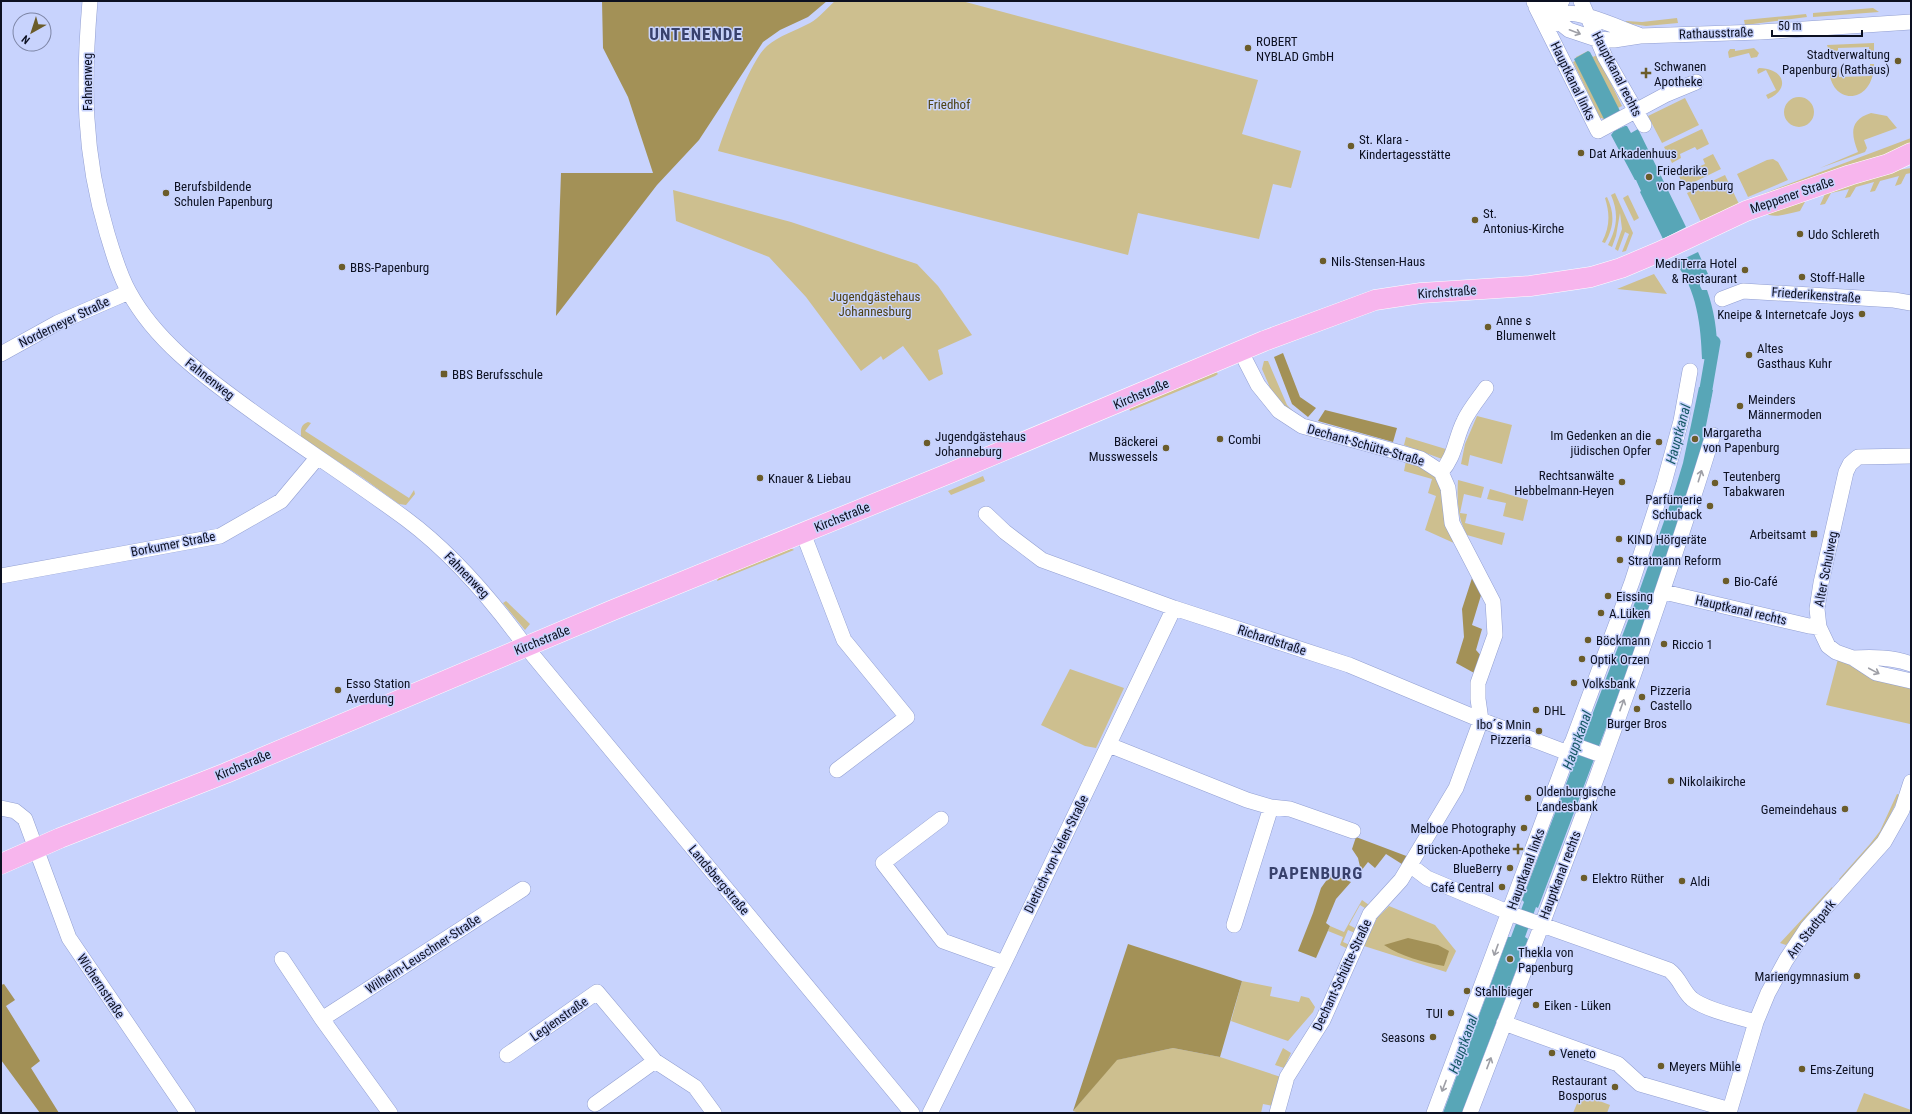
<svg xmlns="http://www.w3.org/2000/svg" width="1912" height="1114" font-family="'Roboto Condensed',sans-serif">
<style>
.green{fill:#cdbf8f}
.forest{fill:#a39157}
.water{fill:#58a6b7}
.lines{fill:none;stroke-linecap:round;stroke-linejoin:round}
.canal{stroke:#58a6b7;stroke-width:13}
.minor-casing{stroke:#929fd1;stroke-width:16}
.major-casing{stroke:#fff;stroke-width:21}
.minor{stroke:#fff;stroke-width:15}
.major{stroke:#f7b5ed;stroke-width:20}
.oneway{stroke:#9e9fa6}
.poi-dot{fill:#6b5c2a;stroke:#c8d3fd;stroke-width:1.5}
.labels{text-anchor:middle;dominant-baseline:central;stroke-width:3;stroke-linejoin:round;paint-order:stroke}
.street-label{font-size:13px;fill:#0c1021;stroke:#c8d3fd}
.poi-label{font-size:13px;fill:#0c1021;stroke:#c8d3fd;text-anchor:start}
.park-label{font-size:13px;fill:#4f4213;stroke:#c8d3fd}
.water-label{font-size:14px;font-style:italic;fill:#175966;stroke:#c8d3fd}
.district-label{font-size:17px;font-weight:bold;letter-spacing:1px;fill:#38416c;stroke:#c8d3fd}
</style>
<rect width="100%" height="100%" fill="#c8d3fd"/>
<path class="green" d="M 835,1 L 962,1 L 1258,80 L 1242,134 L 1301,151 L 1291,188 L 1273,184 L 1259,239 L 1138,213 L 1128,255 L 718,151 C 726,127 750,61 767,46 C 780,35 795,31 810,23 C 819,18 827,8 835,1 Z
M 1873,8 L 1879,12 L 1813,17 L 1813,13 Z
M 1806,14 L 1807,17 L 1745,25 L 1744,20 Z
M 1677,18 L 1678,23 L 1646,26 L 1626,23 L 1626,21 L 1642,22 Z
M 1874,43 L 1874,59 L 1869,60 L 1869,47 L 1838,48 L 1838,57 L 1830,54 L 1827,45 Z
M 1754,48 L 1759,53 L 1757,57 L 1751,58 L 1749,53 L 1729,58 L 1728,52 L 1730,49 L 1735,49 L 1735,51 Z
M 1588,51 L 1593,57 L 1597,55 L 1622,106 L 1618,108 L 1620,111 L 1605,121 L 1602,118 L 1600,118 L 1573,62 L 1575,61 L 1576,57 Z
M 1870,64 L 1874,64 C 1874,105 1830,107 1829,68 L 1838,68 L 1839,77 L 1870,76 Z
M 1759,68 C 1783,68 1792,88 1768,99 L 1766,95 L 1776,90 L 1766,70 L 1758,74 L 1757,70 Z
M1784 112a15 15 0 1 1 30 0a15 15 0 1 1-30 0Z
M 1685,98 L 1699,125 L 1662,143 L 1648,116 Z
M 1871,113 L 1887,116 L 1897,128 L 1864,140 L 1867,148 L 1865,152 L 1820,168 L 1858,152 C 1851,134 1849,120 1871,113 Z
M 1702,129 L 1709,144 L 1697,150 L 1695,147 L 1680,154 L 1681,158 L 1672,163 L 1664,147 Z
M 1911,138 L 1911,149 L 1758,196 L 1773,190 Z
M 1713,154 L 1721,169 L 1684,187 L 1677,172 L 1687,167 L 1689,171 L 1705,164 L 1703,159 Z
M 1773,159 L 1778,162 L 1788,180 L 1748,197 L 1737,174 L 1767,160 Z
M 1911,168 L 1911,173 L 1906,174 L 1901,184 L 1895,186 L 1899,176 L 1880,181 L 1875,191 L 1870,192 L 1874,182 L 1856,187 L 1850,197 L 1845,198 L 1849,189 L 1831,193 L 1825,204 L 1820,205 L 1825,194 L 1806,200 L 1800,211 C 1789,213 1773,220 1764,212 L 1892,171 Z
M 1725,175 L 1739,204 L 1701,222 L 1687,193 Z
M 673,190 L 791,222 L 917,264 L 938,286 L 972,335 L 938,350 L 943,374 L 929,381 L 903,346 L 883,360 L 881,356 L 861,371 L 806,297 L 769,257 L 676,221 Z
M 1615,193 L 1633,233 L 1626,251 L 1622,252 L 1629,234 L 1625,232 L 1618,251 L 1615,249 L 1622,229 L 1620,213 L 1616,236 L 1612,247 L 1608,245 C 1617,228 1619,213 1611,195 Z
M 1628,195 L 1639,218 L 1634,221 L 1623,198 Z
M 1607,197 C 1615,214 1614,227 1605,243 L 1602,242 C 1610,227 1610,214 1605,198 Z
M 1654,274 L 1667,294 L 1617,289 Z
M 1264,361 L 1268,361 L 1287,405 L 1301,419 L 1274,397 L 1262,369 Z
M 1216,372 L 1218,374 L 1215,376 L 1130,411 L 1129,407 Z
M 1477,416 L 1512,425 L 1502,464 L 1470,455 L 1468,466 L 1461,464 L 1465,444 Z
M 308,422 L 311,423 L 305,431 L 409,498 L 414,490 L 415,494 L 406,505 L 399,504 L 363,478 L 301,437 C 301,430 300,425 308,422 Z
M 1406,437 L 1449,450 L 1442,459 L 1404,445 Z
M 1406,461 L 1430,470 L 1439,480 L 1456,544 L 1425,530 L 1436,496 L 1428,493 L 1432,479 L 1404,471 Z
M 983,476 L 985,481 L 951,495 L 948,491 Z
M 1458,480 L 1484,487 L 1481,498 L 1464,494 L 1460,513 L 1467,514 L 1465,523 L 1505,533 L 1502,545 L 1467,535 C 1457,517 1457,500 1458,480 Z
M 1490,489 L 1528,500 L 1523,521 L 1503,516 L 1506,503 L 1487,499 Z
M 791,548 L 794,550 L 717,581 L 719,576 Z
M 506,601 L 530,624 L 525,630 L 503,603 Z
M 1838,659 L 1911,685 L 1910,724 L 1826,705 Z
M 1070,669 L 1124,688 L 1096,748 L 1085,746 L 1041,725 Z
M 1897,794 L 1900,795 L 1877,842 L 1842,882 L 1839,879 L 1870,844 L 1880,831 Z
M 1832,887 L 1834,890 L 1786,945 L 1780,943 Z
M 1362,900 L 1369,905 L 1368,910 L 1360,905 L 1349,925 L 1357,929 L 1355,933 L 1348,930 L 1343,942 L 1350,945 L 1349,947 L 1346,948 L 1340,945 L 1343,937 L 1328,931 L 1330,926 L 1344,932 Z
M 1389,906 L 1435,925 L 1456,951 L 1446,972 L 1364,946 L 1377,918 Z
M 1242,981 L 1272,987 L 1270,996 L 1299,1002 L 1301,996 L 1309,998 L 1315,1007 L 1313,1012 L 1288,1041 L 1231,1021 Z
M 1173,1048 L 1220,1057 L 1281,1077 L 1273,1106 L 1263,1104 L 1261,1113 L 1079,1113 L 1073,1111 L 1116,1060 Z
M 1283,1048 L 1291,1053 L 1284,1068 L 1275,1065 Z
M 1864,1093 L 1911,1110 L 1911,1113 L 1856,1113 Z
M 1581,1094 L 1610,1105 L 1607,1113 L 1573,1113 Z"/>
<path class="forest" d="M 602,1 L 827,1 L 808,17 L 780,30 L 763,42 L 699,140 L 657,185 L 556,316 L 561,173 L 653,173 L 628,97 L 603,48 Z
M 1283,353 L 1300,397 L 1316,408 L 1308,417 L 1292,404 L 1274,357 Z
M 1325,410 L 1397,428 L 1393,442 L 1318,421 Z
M 1473,575 L 1482,592 L 1472,625 L 1482,629 L 1476,650 L 1483,658 L 1476,674 L 1456,663 L 1464,637 L 1462,609 Z
M 1356,837 L 1409,857 L 1405,866 L 1386,854 L 1375,868 L 1368,862 L 1361,871 L 1358,858 L 1352,849 Z
M 1331,874 L 1351,882 L 1336,899 L 1326,923 L 1330,926 L 1316,958 L 1298,951 L 1313,913 L 1321,888 Z
M 1408,938 L 1438,945 L 1449,951 L 1444,966 C 1423,962 1402,957 1384,945 Z
M 1128,944 L 1242,981 L 1220,1057 L 1173,1048 L 1117,1060 L 1073,1111 Z
M 4,984 L 15,1000 L 6,1006 L 40,1061 L 31,1068 L 59,1113 L 40,1113 L 1,1060 L 1,985 Z"/>
<path class="water" d="M 1588,51 L 1590,52 L 1620,111 L 1605,121 L 1574,59 Z
M 1625,126 L 1627,126 L 1631,133 L 1638,129 L 1686,227 L 1663,239 L 1640,192 L 1641,191 L 1636,180 L 1635,180 L 1611,135 L 1614,131 Z
M 1698,252 L 1708,274 L 1702,276 L 1703,280 L 1700,283 L 1700,286 L 1702,290 L 1707,290 C 1715,313 1718,336 1717,360 L 1702,359 C 1701,327 1697,288 1675,263 Z
M 1699,387 L 1713,390 L 1703,441 L 1693,477 L 1645,624 L 1538,908 L 1536,907 L 1525,937 L 1528,939 L 1462,1113 L 1443,1113 L 1508,937 L 1511,937 L 1524,902 L 1522,900 L 1640,589 L 1673,496 L 1683,463 Z"/>
<g class="lines">
<path class="canal" d="M 1703,406 L 1714,342"/>
<g class="minor-casing">
<path id="minor" d="M 90,1 C 83,83 83,153 107,233 C 113,253 119,274 129,292 C 155,340 201,374 245,406 C 298,445 353,480 406,519 C 453,554 492,600 526,647 L 912,1113
M 1581,1 L 1605,57 L 1644,125
M 1534,2 L 1569,30 L 1596,39 L 1614,40 L 1640,36 L 1760,32 L 1911,22
M 1535,2 L 1552,6 L 1562,1
M 1536,7 L 1598,131 L 1667,94 L 1696,82
M 1552,25 C 1554,21 1557,16 1563,14 C 1579,9 1621,29 1639,35
M 1722,299 L 1743,291 L 1894,300 L 1911,303
M 1241,352 L 1258,385 L 1279,411 L 1302,426 L 1401,453 L 1421,459 L 1441,472 L 1448,488 L 1452,523 L 1493,602 L 1495,635 L 1478,683 L 1478,699 L 1481,720 L 1456,788 L 1401,880 L 1370,914 L 1323,1020 L 1287,1077 L 1277,1113
M 1,354 L 57,323 L 129,292
M 1911,456 L 1858,457 L 1850,464 L 1846,472 L 1821,583 L 1817,609 L 1819,627 L 1828,646 L 1836,652 L 1853,658 L 1876,673 L 1911,681
M 1441,472 C 1455,457 1455,439 1464,421 C 1469,410 1479,398 1486,388
M 986,514 L 1005,532 L 1042,560 L 1174,608 L 1349,665 L 1481,720 L 1568,753
M 803,533 L 844,640 L 907,717 L 837,770
M 1,576 L 220,536 L 281,501 L 317,458
M 1664,592 L 1809,626 L 1819,627
M 1853,658 C 1873,657 1893,657 1911,664
M 1571,744 L 1604,756
M 1109,745 L 1247,800 L 1271,807 L 1290,809 L 1353,831
M 1,808 L 15,811 L 25,819 L 69,938 L 188,1113
M 941,819 L 883,863 L 943,941 L 1004,963
M 1410,865 L 1427,878 L 1517,916 L 1669,970 C 1680,978 1682,990 1692,999 C 1706,1010 1738,1017 1756,1022
M 1234,925 L 1271,807
M 282,959 L 322,1019 L 390,1113
M 322,1019 L 523,889
M 1504,1023 L 1618,1064 L 1640,1084 L 1730,1110
M 507,1055 L 597,992 L 655,1061 L 695,1087 L 714,1113
M 595,1104 L 655,1061
M 930,1113 L 1004,963 L 1174,608
M 1434,1113 L 1632,582 L 1664,483 L 1681,421 L 1690,371
M 1470,1113 C 1556,889 1642,665 1713,435
M 1729,1113 L 1756,1022 L 1768,993 L 1786,960 L 1808,927 L 1884,842 L 1902,810 L 1911,782"/>
</g>
<g class="major-casing">
<path id="major" d="M 1,864 L 60,838 L 226,773 L 613,610 L 950,473 L 1264,341 L 1375,300 L 1421,293 L 1530,286 L 1591,277 L 1621,268 L 1659,252 L 1746,211 L 1850,175 L 1888,164 L 1911,153"/>
</g>
<use href="#minor" class="minor"/>
<use href="#major" class="major"/>
</g>
<defs><path id="oneway-shaft" d="M-6 0H5M1.5-3L5.5 0L1.5 3" fill="none" stroke-width="1.6" stroke-linecap="round" stroke-linejoin="round"/></defs>
<g class="oneway">
<use href="#oneway-shaft" transform="translate(1575 32) rotate(21)"/>
<use href="#oneway-shaft" transform="translate(1700 476) rotate(-73)"/>
<use href="#oneway-shaft" transform="translate(1874 671) rotate(28)"/>
<use href="#oneway-shaft" transform="translate(1622 705) rotate(-70)"/>
<use href="#oneway-shaft" transform="translate(1496 950) rotate(110)"/>
<use href="#oneway-shaft" transform="translate(1489 1063) rotate(-69)"/>
<use href="#oneway-shaft" transform="translate(1444 1086) rotate(111)"/>
</g>
<g class="poi-dot">
<circle cx="1248" cy="48" r="4"/>
<circle cx="1898" cy="61" r="4"/>
<path d="M1644 67h4v4h4v4h-4v4h-4v-4h-4v-4h4z"/>
<circle cx="1351" cy="146" r="4"/>
<circle cx="1581" cy="153" r="4"/>
<circle cx="1649" cy="177" r="4"/>
<circle cx="166" cy="193" r="4"/>
<circle cx="1475" cy="220" r="4"/>
<circle cx="1800" cy="234" r="4"/>
<circle cx="1323" cy="261" r="4"/>
<circle cx="342" cy="267" r="4"/>
<circle cx="1745" cy="270" r="4"/>
<circle cx="1802" cy="277" r="4"/>
<circle cx="1862" cy="314" r="4"/>
<circle cx="1488" cy="327" r="4"/>
<circle cx="1749" cy="355" r="4"/>
<rect x="440" y="370" width="8" height="8" rx="2"/>
<circle cx="1740" cy="406" r="4"/>
<circle cx="1220" cy="439" r="4"/>
<circle cx="1695" cy="439" r="4"/>
<circle cx="1659" cy="442" r="4"/>
<circle cx="927" cy="443" r="4"/>
<circle cx="1166" cy="448" r="4"/>
<circle cx="760" cy="478" r="4"/>
<circle cx="1622" cy="482" r="4"/>
<circle cx="1715" cy="483" r="4"/>
<circle cx="1710" cy="506" r="4"/>
<rect x="1810" y="530" width="8" height="8" rx="2"/>
<circle cx="1619" cy="539" r="4"/>
<circle cx="1620" cy="560" r="4"/>
<circle cx="1726" cy="581" r="4"/>
<circle cx="1608" cy="596" r="4"/>
<circle cx="1601" cy="613" r="4"/>
<circle cx="1588" cy="640" r="4"/>
<circle cx="1664" cy="644" r="4"/>
<circle cx="1582" cy="659" r="4"/>
<circle cx="1574" cy="683" r="4"/>
<circle cx="338" cy="690" r="4"/>
<circle cx="1642" cy="697" r="4"/>
<circle cx="1637" cy="709" r="4"/>
<circle cx="1536" cy="710" r="4"/>
<circle cx="1539" cy="731" r="4"/>
<circle cx="1671" cy="781" r="4"/>
<circle cx="1528" cy="798" r="4"/>
<circle cx="1845" cy="809" r="4"/>
<circle cx="1524" cy="828" r="4"/>
<path d="M1516 843h4v4h4v4h-4v4h-4v-4h-4v-4h4z"/>
<circle cx="1510" cy="868" r="4"/>
<circle cx="1584" cy="878" r="4"/>
<circle cx="1682" cy="881" r="4"/>
<circle cx="1502" cy="887" r="4"/>
<circle cx="1510" cy="959" r="4"/>
<circle cx="1857" cy="976" r="4"/>
<circle cx="1467" cy="991" r="4"/>
<circle cx="1536" cy="1005" r="4"/>
<circle cx="1451" cy="1013" r="4"/>
<circle cx="1433" cy="1037" r="4"/>
<circle cx="1552" cy="1053" r="4"/>
<circle cx="1661" cy="1066" r="4"/>
<circle cx="1802" cy="1069" r="4"/>
<circle cx="1615" cy="1087" r="4"/>
</g>
<g class="labels">
<g class="street-label">
<text transform="translate(1716 33) rotate(-2)">Rathausstraße</text>
<text transform="translate(1617 74) rotate(63)">Hauptkanal rechts</text>
<text transform="translate(1573 81) rotate(64)">Hauptkanal links</text>
<text transform="translate(87 82) rotate(-90)">Fahnenweg</text>
<text transform="translate(1792 195) rotate(-19)">Meppener Straße</text>
<text transform="translate(1447 292) rotate(-4)">Kirchstraße</text>
<text transform="translate(1816 295) rotate(4)">Friederikenstraße</text>
<text transform="translate(64 322) rotate(-26)">Norderneyer Straße</text>
<text transform="translate(210 379) rotate(38)">Fahnenweg</text>
<text transform="translate(1141 394) rotate(-23)">Kirchstraße</text>
<text transform="translate(1366 445) rotate(16)">Dechant-Schütte-Straße</text>
<text transform="translate(842 517) rotate(-22)">Kirchstraße</text>
<text transform="translate(173 544) rotate(-11)">Borkumer Straße</text>
<text transform="translate(1826 569) rotate(-79)">Alter Schulweg</text>
<text transform="translate(467 575) rotate(46)">Fahnenweg</text>
<text transform="translate(1741 610) rotate(13)">Hauptkanal rechts</text>
<text transform="translate(542 640) rotate(-22)">Kirchstraße</text>
<text transform="translate(1272 640) rotate(18)">Richardstraße</text>
<text transform="translate(243 765) rotate(-23)">Kirchstraße</text>
<text transform="translate(1056 854) rotate(-64)">Dietrich-von-Velen-Straße</text>
<text transform="translate(1526 869) rotate(-70)">Hauptkanal links</text>
<text transform="translate(1560 875) rotate(-69)">Hauptkanal rechts</text>
<text transform="translate(719 880) rotate(50)">Landsbergstraße</text>
<text transform="translate(1811 929) rotate(-52)">Am Stadtpark</text>
<text transform="translate(423 954) rotate(-33)">Wilhelm-Leuschner-Straße</text>
<text transform="translate(1342 975) rotate(-65)">Dechant-Schütte-Straße</text>
<text transform="translate(101 986) rotate(56)">Wichernstraße</text>
<text transform="translate(559 1019) rotate(-35)">Legienstraße</text>
</g>
<g class="poi-label">
<text x="1256" y="41">ROBERT<tspan x="1256" dy="15">NYBLAD GmbH</tspan></text>
<text x="1890" y="54" text-anchor="end">Stadtverwaltung<tspan x="1890" dy="15">Papenburg (Rathaus)</tspan></text>
<text x="1654" y="66">Schwanen<tspan x="1654" dy="15">Apotheke</tspan></text>
<text x="1359" y="139">St. Klara -<tspan x="1359" dy="15">Kindertagesstätte</tspan></text>
<text x="1589" y="153">Dat Arkadenhuus</text>
<text x="1657" y="170">Friederike<tspan x="1657" dy="15">von Papenburg</tspan></text>
<text x="174" y="186">Berufsbildende<tspan x="174" dy="15">Schulen Papenburg</tspan></text>
<text x="1483" y="213">St.<tspan x="1483" dy="15">Antonius-Kirche</tspan></text>
<text x="1808" y="234">Udo Schlereth</text>
<text x="1331" y="261">Nils-Stensen-Haus</text>
<text x="1737" y="263" text-anchor="end">MediTerra Hotel<tspan x="1737" dy="15">&amp; Restaurant</tspan></text>
<text x="350" y="267">BBS-Papenburg</text>
<text x="1810" y="277">Stoff-Halle</text>
<text x="1854" y="314" text-anchor="end">Kneipe &amp; Internetcafe Joys</text>
<text x="1496" y="320">Anne s<tspan x="1496" dy="15">Blumenwelt</tspan></text>
<text x="1757" y="348">Altes<tspan x="1757" dy="15">Gasthaus Kuhr</tspan></text>
<text x="452" y="374">BBS Berufsschule</text>
<text x="1748" y="399">Meinders<tspan x="1748" dy="15">Männermoden</tspan></text>
<text x="1703" y="432">Margaretha<tspan x="1703" dy="15">von Papenburg</tspan></text>
<text x="1651" y="435" text-anchor="end">Im Gedenken an die<tspan x="1651" dy="15">jüdischen Opfer</tspan></text>
<text x="935" y="436">Jugendgästehaus<tspan x="935" dy="15">Johanneburg</tspan></text>
<text x="1228" y="439">Combi</text>
<text x="1158" y="441" text-anchor="end">Bäckerei<tspan x="1158" dy="15">Musswessels</tspan></text>
<text x="1614" y="475" text-anchor="end">Rechtsanwälte<tspan x="1614" dy="15">Hebbelmann-Heyen</tspan></text>
<text x="1723" y="476">Teutenberg<tspan x="1723" dy="15">Tabakwaren</tspan></text>
<text x="768" y="478">Knauer &amp; Liebau</text>
<text x="1702" y="499" text-anchor="end">Parfümerie<tspan x="1702" dy="15">Schuback</tspan></text>
<text x="1806" y="534" text-anchor="end">Arbeitsamt</text>
<text x="1627" y="539">KIND Hörgeräte</text>
<text x="1628" y="560">Stratmann Reform</text>
<text x="1734" y="581">Bio-Café</text>
<text x="1616" y="596">Eissing</text>
<text x="1609" y="613">A.Lüken</text>
<text x="1596" y="640">Böckmann</text>
<text x="1672" y="644">Riccio 1</text>
<text x="1590" y="659">Optik Orzen</text>
<text x="346" y="683">Esso Station<tspan x="346" dy="15">Averdung</tspan></text>
<text x="1582" y="683">Volksbank</text>
<text x="1650" y="690">Pizzeria<tspan x="1650" dy="15">Castello</tspan></text>
<text x="1544" y="710">DHL</text>
<text x="1637" y="723" text-anchor="middle">Burger Bros</text>
<text x="1531" y="724" text-anchor="end">Ibo´s Mnin<tspan x="1531" dy="15">Pizzeria</tspan></text>
<text x="1679" y="781">Nikolaikirche</text>
<text x="1536" y="791">Oldenburgische<tspan x="1536" dy="15">Landesbank</tspan></text>
<text x="1837" y="809" text-anchor="end">Gemeindehaus</text>
<text x="1516" y="828" text-anchor="end">Melboe Photography</text>
<text x="1510" y="849" text-anchor="end">Brücken-Apotheke</text>
<text x="1502" y="868" text-anchor="end">BlueBerry</text>
<text x="1592" y="878">Elektro Rüther</text>
<text x="1690" y="881">Aldi</text>
<text x="1494" y="887" text-anchor="end">Café Central</text>
<text x="1518" y="952">Thekla von<tspan x="1518" dy="15">Papenburg</tspan></text>
<text x="1849" y="976" text-anchor="end">Mariengymnasium</text>
<text x="1475" y="991">Stahlbieger</text>
<text x="1544" y="1005">Eiken - Lüken</text>
<text x="1443" y="1013" text-anchor="end">TUI</text>
<text x="1425" y="1037" text-anchor="end">Seasons</text>
<text x="1560" y="1053">Veneto</text>
<text x="1669" y="1066">Meyers Mühle</text>
<text x="1810" y="1069">Ems-Zeitung</text>
<text x="1607" y="1080" text-anchor="end">Restaurant<tspan x="1607" dy="15">Bosporus</tspan></text>
</g>
<g class="park-label">
<text x="949" y="104">Friedhof</text>
<text x="875" y="296">Jugendgästehaus<tspan x="875" dy="15">Johannesburg</tspan></text>
</g>
<g class="water-label">
<text transform="translate(1678 434) rotate(-75)">Hauptkanal</text>
<text transform="translate(1577 740) rotate(-70)">Hauptkanal</text>
<text transform="translate(1463 1044) rotate(-70)">Hauptkanal</text>
</g>
<g class="district-label">
<text x="696" y="34">UNTENENDE</text>
<text x="1316" y="873">PAPENBURG</text>
</g>
</g>
<rect width="1912" height="1114" fill="none" stroke="#0c1021" stroke-width="4"/>
<g transform="translate(32 32) rotate(219)"><circle r="19" fill="#c8d3fd" stroke="#7d85a5"/>
<path d="M0-3L7 15L0 10L-7 15Z" fill="#6b5c2a"/>
<text y="-6" font-size="11" font-weight="bold" text-anchor="middle" fill="#0c1021">N</text>
</g>
<path d="M1772 30v6h90v-6" fill="none" stroke="#0c1021" stroke-width="2"/>
<text x="1778" y="30" font-size="12" fill="#0c1021" stroke="#c8d3fd" stroke-width="3" paint-order="stroke">50 m</text>
</svg>
